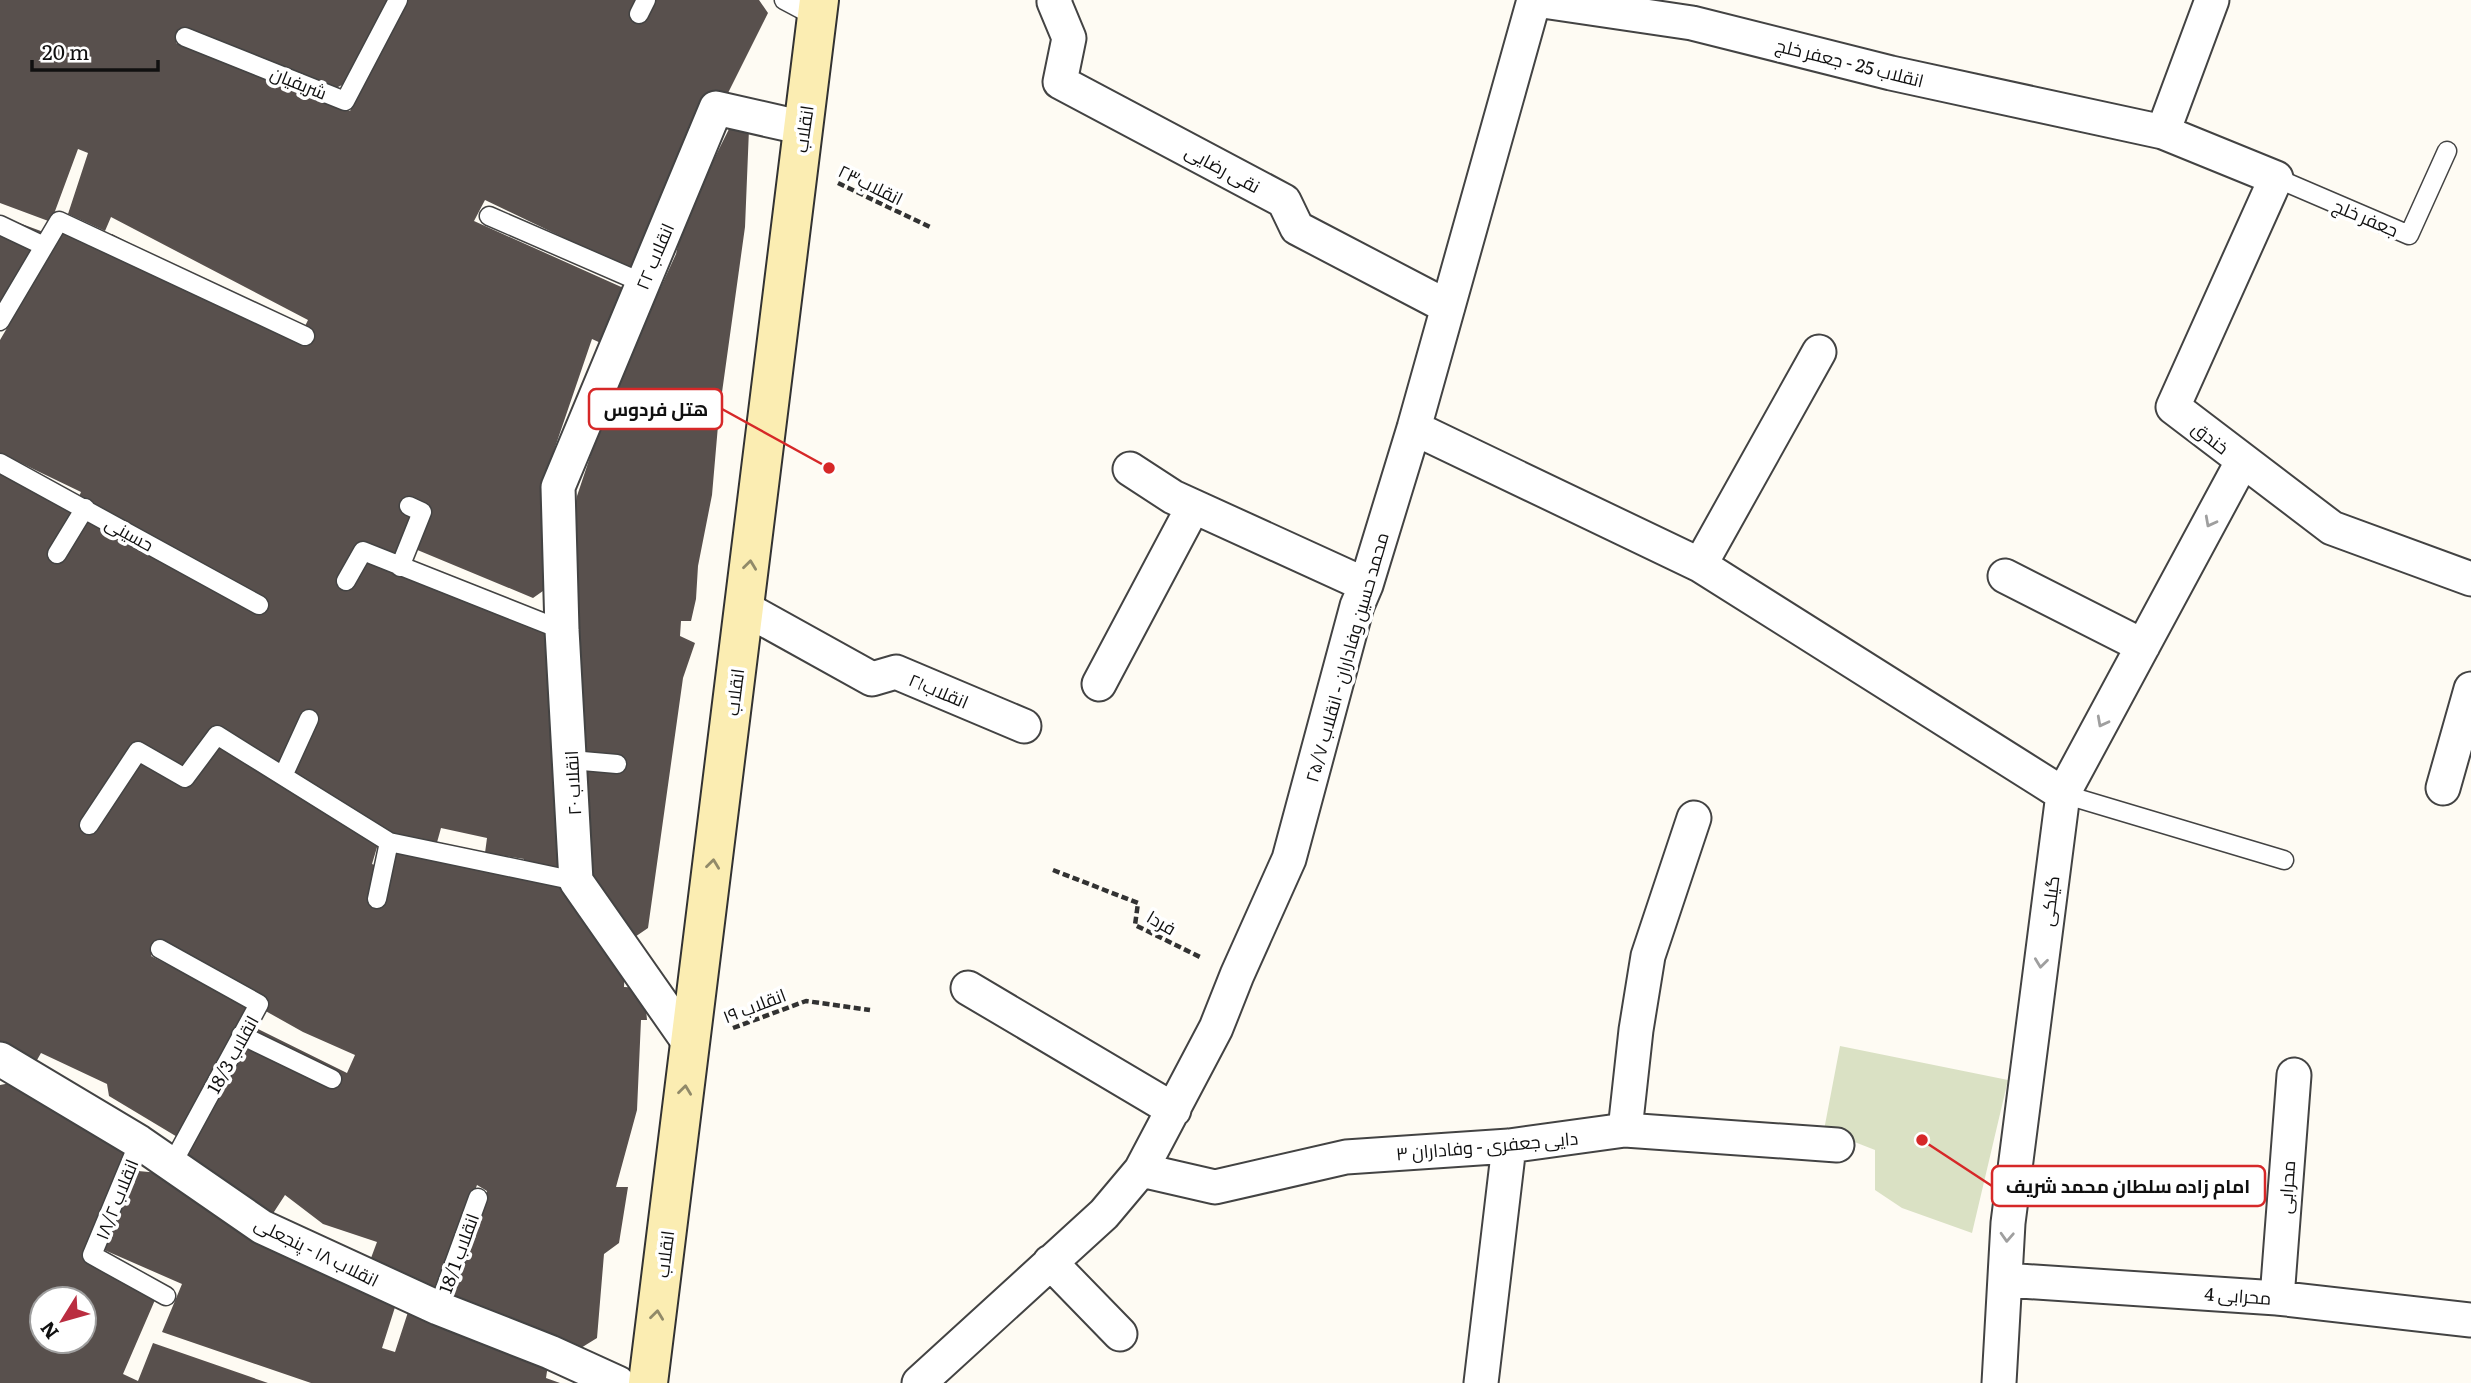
<svg xmlns="http://www.w3.org/2000/svg" width="2471" height="1383" font-family="Literata,Cairo,serif">
<style>
.cemetery{fill:#dae1c4}
.building{fill:#58504d;fill-rule:evenodd}
.lines{fill:none;stroke-linecap:round;stroke-linejoin:round}
.lane-casing{stroke:#434343;stroke-width:21}
.street-casing{stroke:#434343;stroke-width:37}
.secondary-casing{stroke:#323232;stroke-width:42}
.path{stroke:#323232;stroke-width:4.5;stroke-dasharray:7 3.5;stroke-linecap:butt}
.lane{stroke:#fff;stroke-width:18}
.street{stroke:#fff;stroke-width:33}
.secondary{stroke:#fbedb2;stroke-width:38}
.oneway{stroke:#9f9f9f}
.oneway2{stroke:#918a69}
.labels{text-anchor:middle;dominant-baseline:central;stroke-width:7;stroke-linejoin:round;paint-order:stroke}
.street-label{font-size:18px;fill:#101010;stroke:#fff}
.leader{fill:none;stroke:#d62828;stroke-width:2.5}
.callout-dot{fill:#d62828;stroke:#fff;stroke-width:2.5}
.callout{fill:#fff;stroke:#d62828;stroke-width:2.5}
.callout-label{font-size:19px;text-anchor:middle;font-weight:bold;fill:#101010}
</style>
<rect width="100%" height="100%" fill="#fefbf3"/>
<path class="cemetery" d="M 1840,1046 L 2008,1080 L 1972,1233 L 1902,1208 L 1875,1190 L 1875,1150 L 1824,1130 Z"/>
<path class="building" d="M 0,0 L 389,0 L 344,84 L 334,89 L 184,28 L 176,43 L 350,111 L 408,0 L 759,0 L 768,13 L 728,93 L 707,101 L 637,273 L 485,200 L 474,221 L 628,290 L 603,344 L 592,339 L 550,462 L 553,516 L 550,586 L 533,598 L 415,549 L 417,515 L 402,558 L 363,556 L 545,618 L 568,875 L 523,866 L 524,859 L 485,853 L 487,838 L 441,828 L 436,846 L 392,836 L 217,727 L 186,769 L 140,759 L 187,786 L 219,744 L 378,844 L 372,864 L 379,867 L 394,850 L 561,885 L 625,966 L 624,987 L 644,988 L 647,1020 L 641,1020 L 637,1110 L 616,1187 L 628,1187 L 619,1243 L 604,1254 L 597,1338 L 576,1351 L 523,1333 L 523,1323 L 446,1303 L 487,1191 L 477,1185 L 437,1298 L 368,1266 L 377,1242 L 323,1224 L 285,1195 L 272,1215 L 188,1161 L 187,1153 L 249,1034 L 258,1029 L 347,1073 L 355,1055 L 303,1032 L 262,1009 L 267,999 L 173,949 L 157,941 L 151,956 L 251,1008 L 179,1138 L 109,1096 L 107,1084 L 41,1053 L 33,1067 L 0,1043 L 0,470 L 259,614 L 267,605 L 129,529 L 131,524 L 78,499 L 81,492 L 0,453 L 0,340 L 65,229 L 104,245 L 112,234 L 302,332 L 308,320 L 111,217 L 105,231 L 68,214 L 88,153 L 78,149 L 51,222 L 0,203 Z
M 731,125 L 749,129 L 745,227 L 719,414 L 712,495 L 698,566 L 696,599 L 691,621 L 681,621 L 680,636 L 695,643 L 683,678 L 648,928 L 629,941 L 581,866 L 570,535 L 577,496 L 609,400 L 676,254 L 683,221 Z
M 0,216 L 49,234 L 0,309 Z
M 21,1081 L 129,1154 L 83,1258 L 158,1293 L 123,1374 L 138,1381 L 153,1343 L 268,1383 L 0,1383 L 0,1085 ZM 42,1299 L 84,1299 L 84,1341 L 42,1341 Z
M 138,1171 L 171,1174 L 396,1304 L 382,1348 L 395,1352 L 409,1309 L 549,1358 L 546,1378 L 560,1383 L 311,1383 L 162,1332 L 182,1284 L 102,1249 Z"/>
<g class="lines">
<g class="lane-casing">
<path id="lane" d="M 784,0 L 816,17
M 639,14 L 646,0
M 185,37 L 345,101 L 398,0
M 2276,178 L 2409,235 L 2447,151
M 489,216 L 643,283
M 0,225 L 44,246
M 0,321 L 59,221 L 305,336
M 0,463 L 259,605
M 57,554 L 85,508
M 400,567 L 422,512 L 409,506
M 346,581 L 363,551 L 562,630
M 571,760 L 617,764
M 283,776 L 309,719
M 2063,794 L 2284,860
M 89,825 L 138,751 L 185,778 L 217,735 L 389,842 L 576,881
M 377,899 L 389,842
M 160,949 L 259,1004 L 171,1166
M 241,1035 L 332,1079
M 139,1142 L 92,1255 L 166,1296
M 438,1308 L 478,1198"/>
</g>
<g class="street-casing">
<path id="street" d="M 1055,0 L 1054,2 L 1069,38 L 1060,82 L 1284,201 L 1297,228 L 1448,307
M 1536,0 L 1692,23 L 1891,73 L 2163,132
M 2212,0 L 2163,132 L 2276,178 L 2173,407 L 2332,528 L 2471,579
M 1414,428 L 1700,565 L 2063,794
M 1130,469 L 1173,497 L 1366,585
M 1700,565 L 1819,352
M 2005,576 L 2143,646
M 744,608 L 872,679 L 896,672 L 1024,726
M 1099,684 L 1193,507
M 2443,788 L 2471,689
M 968,988 L 1174,1110
M 690,1044 L 576,881 L 562,630 L 558,487 L 716,108 L 804,128
M 0,1059 L 139,1142 L 262,1227 L 438,1308 L 550,1352 L 618,1383
M 1625,1130 L 1636,1030 L 1648,956 L 1694,818
M 1141,1170 L 1215,1187 L 1346,1157 L 1509,1146 L 1625,1130 L 1837,1145
M 1050,1262 L 1120,1334
M 2005,1280 L 2277,1298 L 2471,1320
M 2277,1298 L 2294,1075
M 919,1383 L 1104,1214 L 1141,1170 L 1216,1028 L 1237,975 L 1289,859 L 1357,606 L 1366,585 L 1414,428 L 1534,0
M 1481,1383 L 1509,1146
M 1999,1383 L 2008,1223 L 2063,794 L 2242,462"/>
</g>
<g class="secondary-casing">
<path id="secondary" d="M 648,1383 L 819,0"/>
</g>
<path class="path" d="M 838,183 L 932,228
M 1053,870 L 1138,903 L 1135,925 L 1202,958
M 733,1028 L 806,1001 L 870,1010"/>
<use href="#lane" class="lane"/>
<use href="#street" class="street"/>
<use href="#secondary" class="secondary"/>
</g>
<defs><path id="oneway-chevron" d="M-2-3.5L2.5 0L-2 3.5" fill="none" stroke-width="1.6" stroke-linecap="round" stroke-linejoin="round" transform="scale(1.75)"/></defs>
<g class="oneway">
<use href="#oneway-chevron" transform="translate(2210 522) rotate(118)"/>
<use href="#oneway-chevron" transform="translate(2102 722) rotate(118)"/>
<use href="#oneway-chevron" transform="translate(2041 963) rotate(97)"/>
<use href="#oneway-chevron" transform="translate(2007 1237) rotate(93)"/>
</g>
<g class="oneway2">
<use href="#oneway-chevron" transform="translate(750 565) rotate(-83)"/>
<use href="#oneway-chevron" transform="translate(713 864) rotate(-83)"/>
<use href="#oneway-chevron" transform="translate(685 1090) rotate(-83)"/>
<use href="#oneway-chevron" transform="translate(657 1315) rotate(-83)"/>
</g>
<g class="labels">
<g class="street-label">
<text transform="translate(1850 62) rotate(14)">انقلاب 25 - جعفر خلج</text>
<text transform="translate(299 82) rotate(22)">شریفیان</text>
<text transform="translate(803 129) rotate(-82)">انقلاب</text>
<text transform="translate(1223 168) rotate(28)">نقی رضایی</text>
<text transform="translate(871 184) rotate(26)">انقلاب۲۳</text>
<text transform="translate(2366 217) rotate(23)">جعفر خلج</text>
<text transform="translate(654 256) rotate(-67)">انقلاب ۲۲</text>
<text transform="translate(2211 437) rotate(38)">خندق</text>
<text transform="translate(130 533) rotate(29)">حسینی</text>
<text transform="translate(1346 657) rotate(-74)">محمد حسین وفاداران - انقلاب ۲۵/۷</text>
<text transform="translate(939 690) rotate(23)">انقلاب۲۱</text>
<text transform="translate(734 692) rotate(-83)">انقلاب</text>
<text transform="translate(572 783) rotate(-93)">انقلاب ۲۰</text>
<text transform="translate(2049 901) rotate(-83)">گیلکی</text>
<text transform="translate(1162 922) rotate(30)">فردا</text>
<text transform="translate(754 1005) rotate(-21)">انقلاب ۱۹</text>
<text transform="translate(232 1054) rotate(-61)">انقلاب 18/3</text>
<text transform="translate(1487 1145) rotate(-5)">دایی جعفری - وفاداران ۳</text>
<text transform="translate(2286 1187) rotate(-86)">محرابی</text>
<text transform="translate(116 1199) rotate(-68)">انقلاب ۱۸/۲</text>
<text transform="translate(317 1251) rotate(26)">انقلاب ۱۸ - پنجعلی</text>
<text transform="translate(458 1253) rotate(-70)">انقلاب 18/1</text>
<text transform="translate(664 1254) rotate(-83)">انقلاب</text>
<text transform="translate(2238 1295) rotate(4)">محرابی 4</text>
</g>
</g>
<path class="leader" d="M829 468L722 409M1922 1140L1992 1186"/>
<g class="callout-dot">
<circle cx="829" cy="468" r="7"/>
<circle cx="1922" cy="1140" r="7"/>
</g>
<g class="callout">
<rect x="589" y="389" width="133" height="40" rx="7"/>
<rect x="1992" y="1166" width="273" height="40" rx="7"/>
</g>
<g class="callout-label">
<text x="656" y="416">هتل فردوس</text>
<text x="2128" y="1193">امام زاده سلطان محمد شریف</text>
</g>
<g transform="translate(63 1320) rotate(233)"><circle r="33" fill="#ffffff" stroke="#9f9f9f" stroke-width="2"/>
<path d="M0-5L12 26L0 18L-12 26Z" fill="#ba2d40"/>
<text y="-10" font-size="19" font-weight="bold" text-anchor="middle" fill="#101010">N</text>
</g>
<path d="M32 60v10h126v-10" fill="none" stroke="#101010" stroke-width="3.5"/>
<text x="42" y="60" font-size="21" fill="#101010" stroke="#ffffff" stroke-width="5" paint-order="stroke">20 m</text>
</svg>
